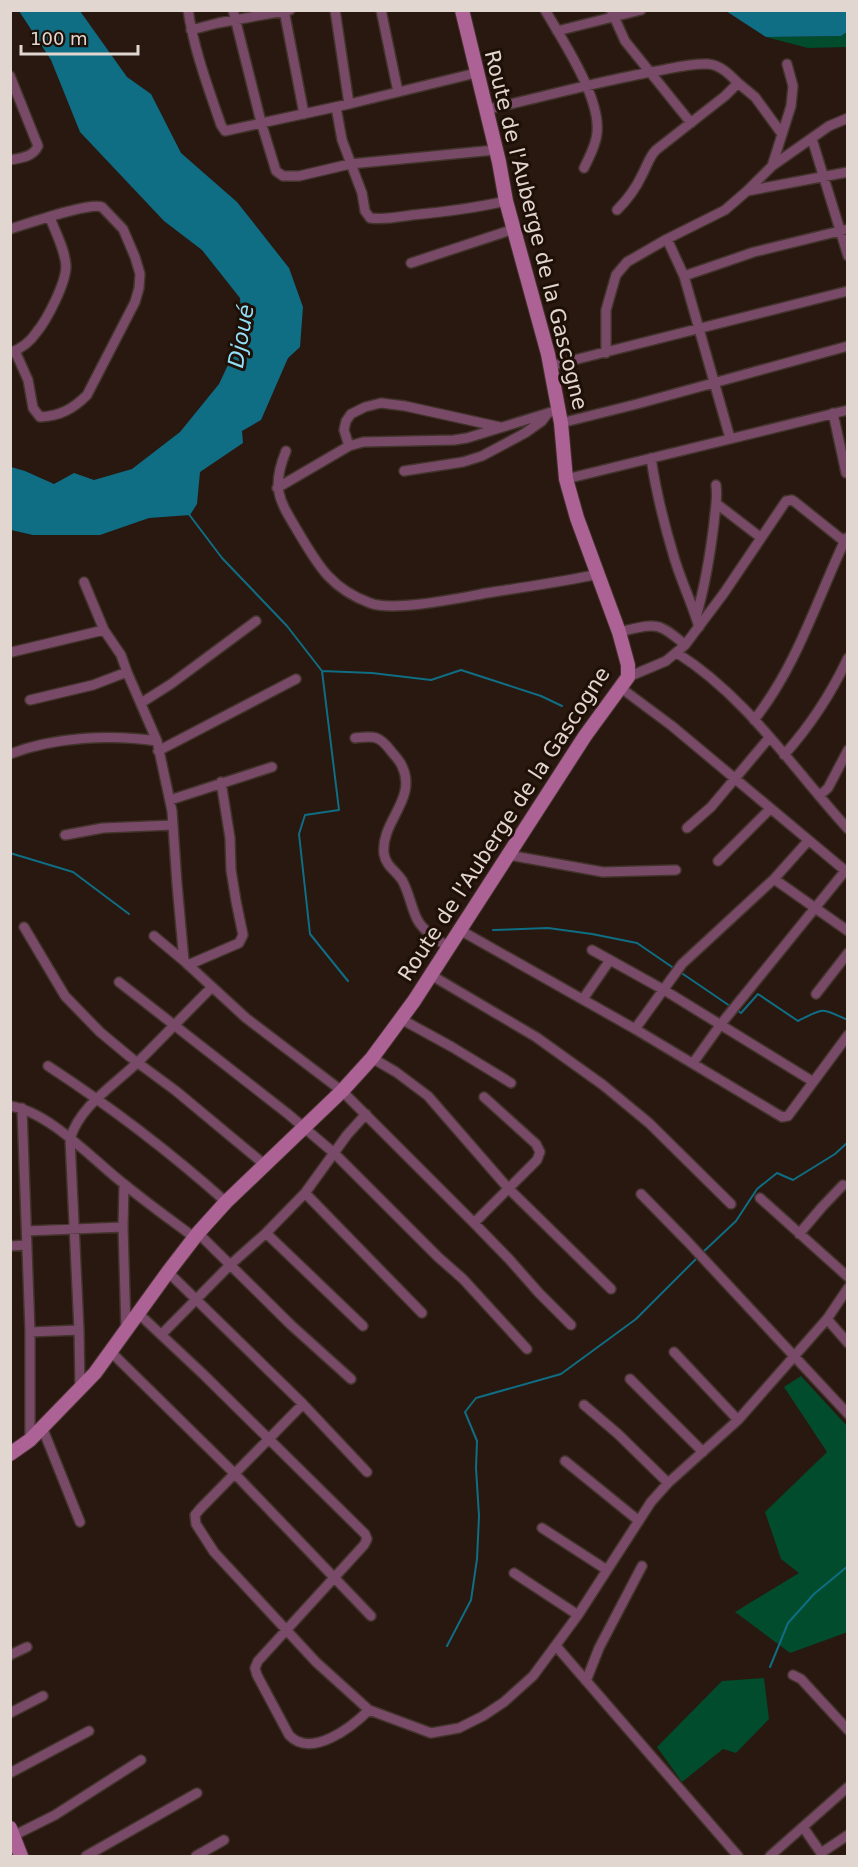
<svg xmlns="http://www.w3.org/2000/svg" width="858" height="1867" font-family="'DejaVu Sans',sans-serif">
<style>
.green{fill:#014c2c}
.water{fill:#0f6d84}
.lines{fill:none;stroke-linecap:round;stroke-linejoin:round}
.stream{stroke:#0f6d84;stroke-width:2}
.street-casing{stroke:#42332b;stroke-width:12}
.secondary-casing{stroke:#42332b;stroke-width:16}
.street{stroke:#784a68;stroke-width:9}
.secondary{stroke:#ac6294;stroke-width:14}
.labels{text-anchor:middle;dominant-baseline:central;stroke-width:6;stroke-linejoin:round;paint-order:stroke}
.street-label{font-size:21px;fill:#e2d6d1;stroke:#1e0f07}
.water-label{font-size:22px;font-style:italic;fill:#92dff8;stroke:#1e0f07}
</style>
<rect width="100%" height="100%" fill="#281810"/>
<path class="green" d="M 847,32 L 847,47 L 808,48 L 766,37 L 841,36 Z
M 801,1376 L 847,1426 L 848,1632 L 790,1653 L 735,1612 L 799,1573 L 781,1559 L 765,1512 L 827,1452 L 784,1387 Z
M 764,1678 L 769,1719 L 736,1753 L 723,1749 L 682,1782 L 657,1747 L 722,1681 Z"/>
<path class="water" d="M 19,11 L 80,11 L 127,77 L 151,94 L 181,153 L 237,202 L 289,268 L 303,307 L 300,347 L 288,358 L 261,420 L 242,431 L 243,443 L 200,472 L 197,504 L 190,515 L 149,518 L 100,535 L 33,535 L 11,530 L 11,467 L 25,471 L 54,484 L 74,473 L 94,480 L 132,469 L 180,432 L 219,384 L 243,333 L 240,298 L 202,250 L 164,221 L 80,132 L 51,60 Z
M 726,11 L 847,11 L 847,32 L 841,36 L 766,37 Z"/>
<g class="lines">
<path class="stream" d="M 188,513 L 222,558 L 287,626 L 322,671 L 339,810 L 305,815 L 299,834 L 310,934 L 348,981
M 322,671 L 372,673 L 431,680 L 461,670 L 541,696 L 562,706
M 10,853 L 73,872 L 129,914
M 493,930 L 548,928 L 592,934 L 637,943 L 675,969
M 680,972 L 730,1006
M 735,1009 L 741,1013 L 758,994 L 798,1021 C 826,1007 820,1008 848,1020
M 701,1254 L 736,1221 L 757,1189 L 777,1173 L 793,1180 L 835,1154 L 848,1142
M 447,1646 L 471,1600 L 477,1559 L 479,1516 L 476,1468 L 477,1441 L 465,1412 L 476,1398 L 561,1374 L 636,1319 L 697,1258
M 770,1667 L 788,1623 L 814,1594 L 848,1566"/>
<g class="street-casing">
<path id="street" d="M 188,10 C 194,50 208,87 221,125 L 225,131 L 349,104 L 476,73
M 233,10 L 261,122 L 276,171 L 283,176 L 299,176 L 350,164 L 495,150
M 284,10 L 304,114
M 335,10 L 349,104
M 381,10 L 398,92
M 545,10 C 563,41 601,98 597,133 C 596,146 589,157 584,168
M 611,10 L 625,41 L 691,123
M 191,30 L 218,23 L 290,10
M 557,31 L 641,10
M 10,76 L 38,146 C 33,157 21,158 10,160
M 336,107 L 342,140 L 362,193 L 365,211 L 370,218 C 384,220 398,217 412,215 C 444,212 475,208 506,201
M 485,110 C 543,97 599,81 657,71 C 673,68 691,63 708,64 C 721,65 730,75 738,83
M 812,139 L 848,256
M 772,166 L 791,106 L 793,86 L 787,64
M 747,191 L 772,166 L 829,126 L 848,118
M 617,210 C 627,200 636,188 642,175 C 647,166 649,157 656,150 L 725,96 L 738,83 L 755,97 L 782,134
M 10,229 C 27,224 89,202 102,207 L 123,229 L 135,257 L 140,274 L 139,288 L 135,302 L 87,395 C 73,409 60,416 40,417 L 33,408 L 28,380 L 15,351
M 667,239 L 684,276 L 730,438
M 411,263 L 514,229
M 684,276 L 754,252 L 848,229
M 10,353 C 20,349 30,342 36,333 C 47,320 66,283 66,266 C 65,250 56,233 50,218
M 606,353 L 606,310 L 616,275 L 627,262 L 667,239 L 725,210 L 747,191 L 848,172
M 550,366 L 848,291
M 833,413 L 846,473
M 561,423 L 637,404 L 848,346
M 349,446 L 344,430 L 346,421 L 351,414 L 365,407 L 381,403 L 405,406 L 500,427
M 286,451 C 270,490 280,501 300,535 C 319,567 332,589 370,603 C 394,612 459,598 487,593 C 524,587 562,582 599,574
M 651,458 C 656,492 664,524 674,557 C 681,581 692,603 699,627
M 404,471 L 463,462 L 482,456 L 525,433 L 542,421 L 548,413
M 566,479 L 848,410
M 277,488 L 349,446 L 363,442 L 454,440 L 467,438 L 558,410
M 717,504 L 760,537
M 84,582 L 104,630 L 121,655 L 127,672 L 157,741 L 172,811 L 177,884 L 184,961 L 246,1018 L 342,1091 L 474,1223 L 509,1259 L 539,1293 L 571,1325
M 696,617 C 705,586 710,556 714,523 C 715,510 718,499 716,485
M 619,632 C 655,624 657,620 685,645
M 12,652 L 104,630
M 677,653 C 747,697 793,769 848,829
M 628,677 L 666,661 L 685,645 L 724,593 L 786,501 L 792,500 L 795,502 L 845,542
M 621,688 L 672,726 L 848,873
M 30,700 L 93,685 L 127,672
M 141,703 L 171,684 L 256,621
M 754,720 C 797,666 817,599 846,538
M 355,738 C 374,736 379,735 391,751 C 394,755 400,761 402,766 C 418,799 380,822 384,854 C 386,866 395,870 402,880 C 409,892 411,907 417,919 C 423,931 437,939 448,947
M 158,751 L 296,679
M 10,754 C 54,737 111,734 157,741
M 784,755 C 810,726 831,694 848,658
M 819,796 L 828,788 L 848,750
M 170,800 L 272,767
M 687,828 L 711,807 L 769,738
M 65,835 L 103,828 L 173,825
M 508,855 L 603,872 L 676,870
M 718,861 L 770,809
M 774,879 L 848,931
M 24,927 L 65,996 L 100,1032 L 130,1057 L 176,1091 L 265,1165
M 458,929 L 635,1029 L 782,1117 L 788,1116 L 791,1112 L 848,1035
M 154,936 L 184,961
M 592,950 L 664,990 L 812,1081
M 188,965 L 239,943 L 243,935 L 236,901 L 231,870 L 230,838 L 221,782
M 431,975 L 536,1037 L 603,1085 L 649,1123 L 731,1204
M 119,982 L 288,1114 L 334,1153 L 438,1257 L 463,1279 L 527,1349
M 816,994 L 848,953
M 583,999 L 610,960
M 401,1019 L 452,1047 L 511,1083
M 635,1029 L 682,964 L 774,879 L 808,841
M 372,1058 L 396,1072 L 428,1096 L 508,1188 L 611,1289
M 693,1063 L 721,1024 L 845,871
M 48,1066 C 111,1107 170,1152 226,1202
M 10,1106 C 50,1112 93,1160 124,1184 C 147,1203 171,1220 195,1238
M 22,1108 L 30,1332 L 30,1440
M 124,1184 L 123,1227 L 126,1330
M 305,1193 L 422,1313
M 641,1194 L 687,1241 L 848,1414
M 760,1198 L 848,1277
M 474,1223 L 537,1160 L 540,1152 L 536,1144 L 484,1097
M 27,1231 L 123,1227
M 198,1233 L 291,1325 L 351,1379
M 266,1233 L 363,1326
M 799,1234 L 822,1207 L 843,1185
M 10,1246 L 26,1245
M 168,1272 L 303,1404 L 367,1472
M 139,1314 L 204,1375 L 365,1534 L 367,1539 L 364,1545 L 258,1661 L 255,1668 L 257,1675 L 289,1735 C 311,1759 352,1727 369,1710
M 827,1319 L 848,1343
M 30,1332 L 79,1330
M 161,1335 L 230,1265 L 266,1233 L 305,1193 L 347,1135 L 366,1114
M 111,1352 L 235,1474 L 371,1616
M 674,1352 L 738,1420
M 630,1379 L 703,1452
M 80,1389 L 79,1330 L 70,1139 C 80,1105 116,1084 140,1060 C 164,1036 188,1011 212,987
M 303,1404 L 200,1509 L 195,1515 L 196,1524 L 214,1552 L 316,1662 L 369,1710 L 431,1733 L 459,1728 L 483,1716 L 504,1702 L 533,1676 L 578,1615 L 651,1502 L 668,1483 L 738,1420 L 827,1319 L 848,1288
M 584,1405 L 618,1434 L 668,1483
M 42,1427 L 80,1522
M 565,1461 L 639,1521
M 542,1528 L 607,1570
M 514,1573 L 578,1615
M 556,1646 L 738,1856
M 10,1655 L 27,1647
M 793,1675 L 801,1679 L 848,1730
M 586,1681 L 599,1648 L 642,1566
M 10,1713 L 43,1696
M 10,1773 L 89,1731
M 803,1827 L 823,1856
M 13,1836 L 55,1815 L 141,1760
M 821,1853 L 848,1835
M 86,1856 L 197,1793
M 196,1856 L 224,1840
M 770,1856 L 848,1787"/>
</g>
<g class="secondary-casing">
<path id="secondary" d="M 10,1454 L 30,1440 L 95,1373 L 168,1272 L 198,1233 L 226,1202 L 342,1091 L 372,1058 L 414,1001 L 585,736 L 628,677 L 628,665 L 619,632 L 577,518 L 566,479 L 561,423 L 548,354 L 506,201 L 499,162 L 462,10
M 10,1828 L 21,1856"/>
</g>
<use href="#street" class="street"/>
<use href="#secondary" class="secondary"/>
</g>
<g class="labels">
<g class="street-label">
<text transform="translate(536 230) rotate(76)">Route de l'Auberge de la Gascogne</text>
<text transform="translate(504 824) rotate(-57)">Route de l'Auberge de la Gascogne</text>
</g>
<g class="water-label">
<text transform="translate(241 336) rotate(-80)">Djoué</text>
</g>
</g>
<rect width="858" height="1867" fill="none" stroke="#e2d6d1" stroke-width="24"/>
<path d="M21 45v9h117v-9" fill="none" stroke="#e2d6d1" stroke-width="3"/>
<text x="30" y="45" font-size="18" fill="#e2d6d1" stroke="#1e0f07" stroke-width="4.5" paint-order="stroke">100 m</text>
</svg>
